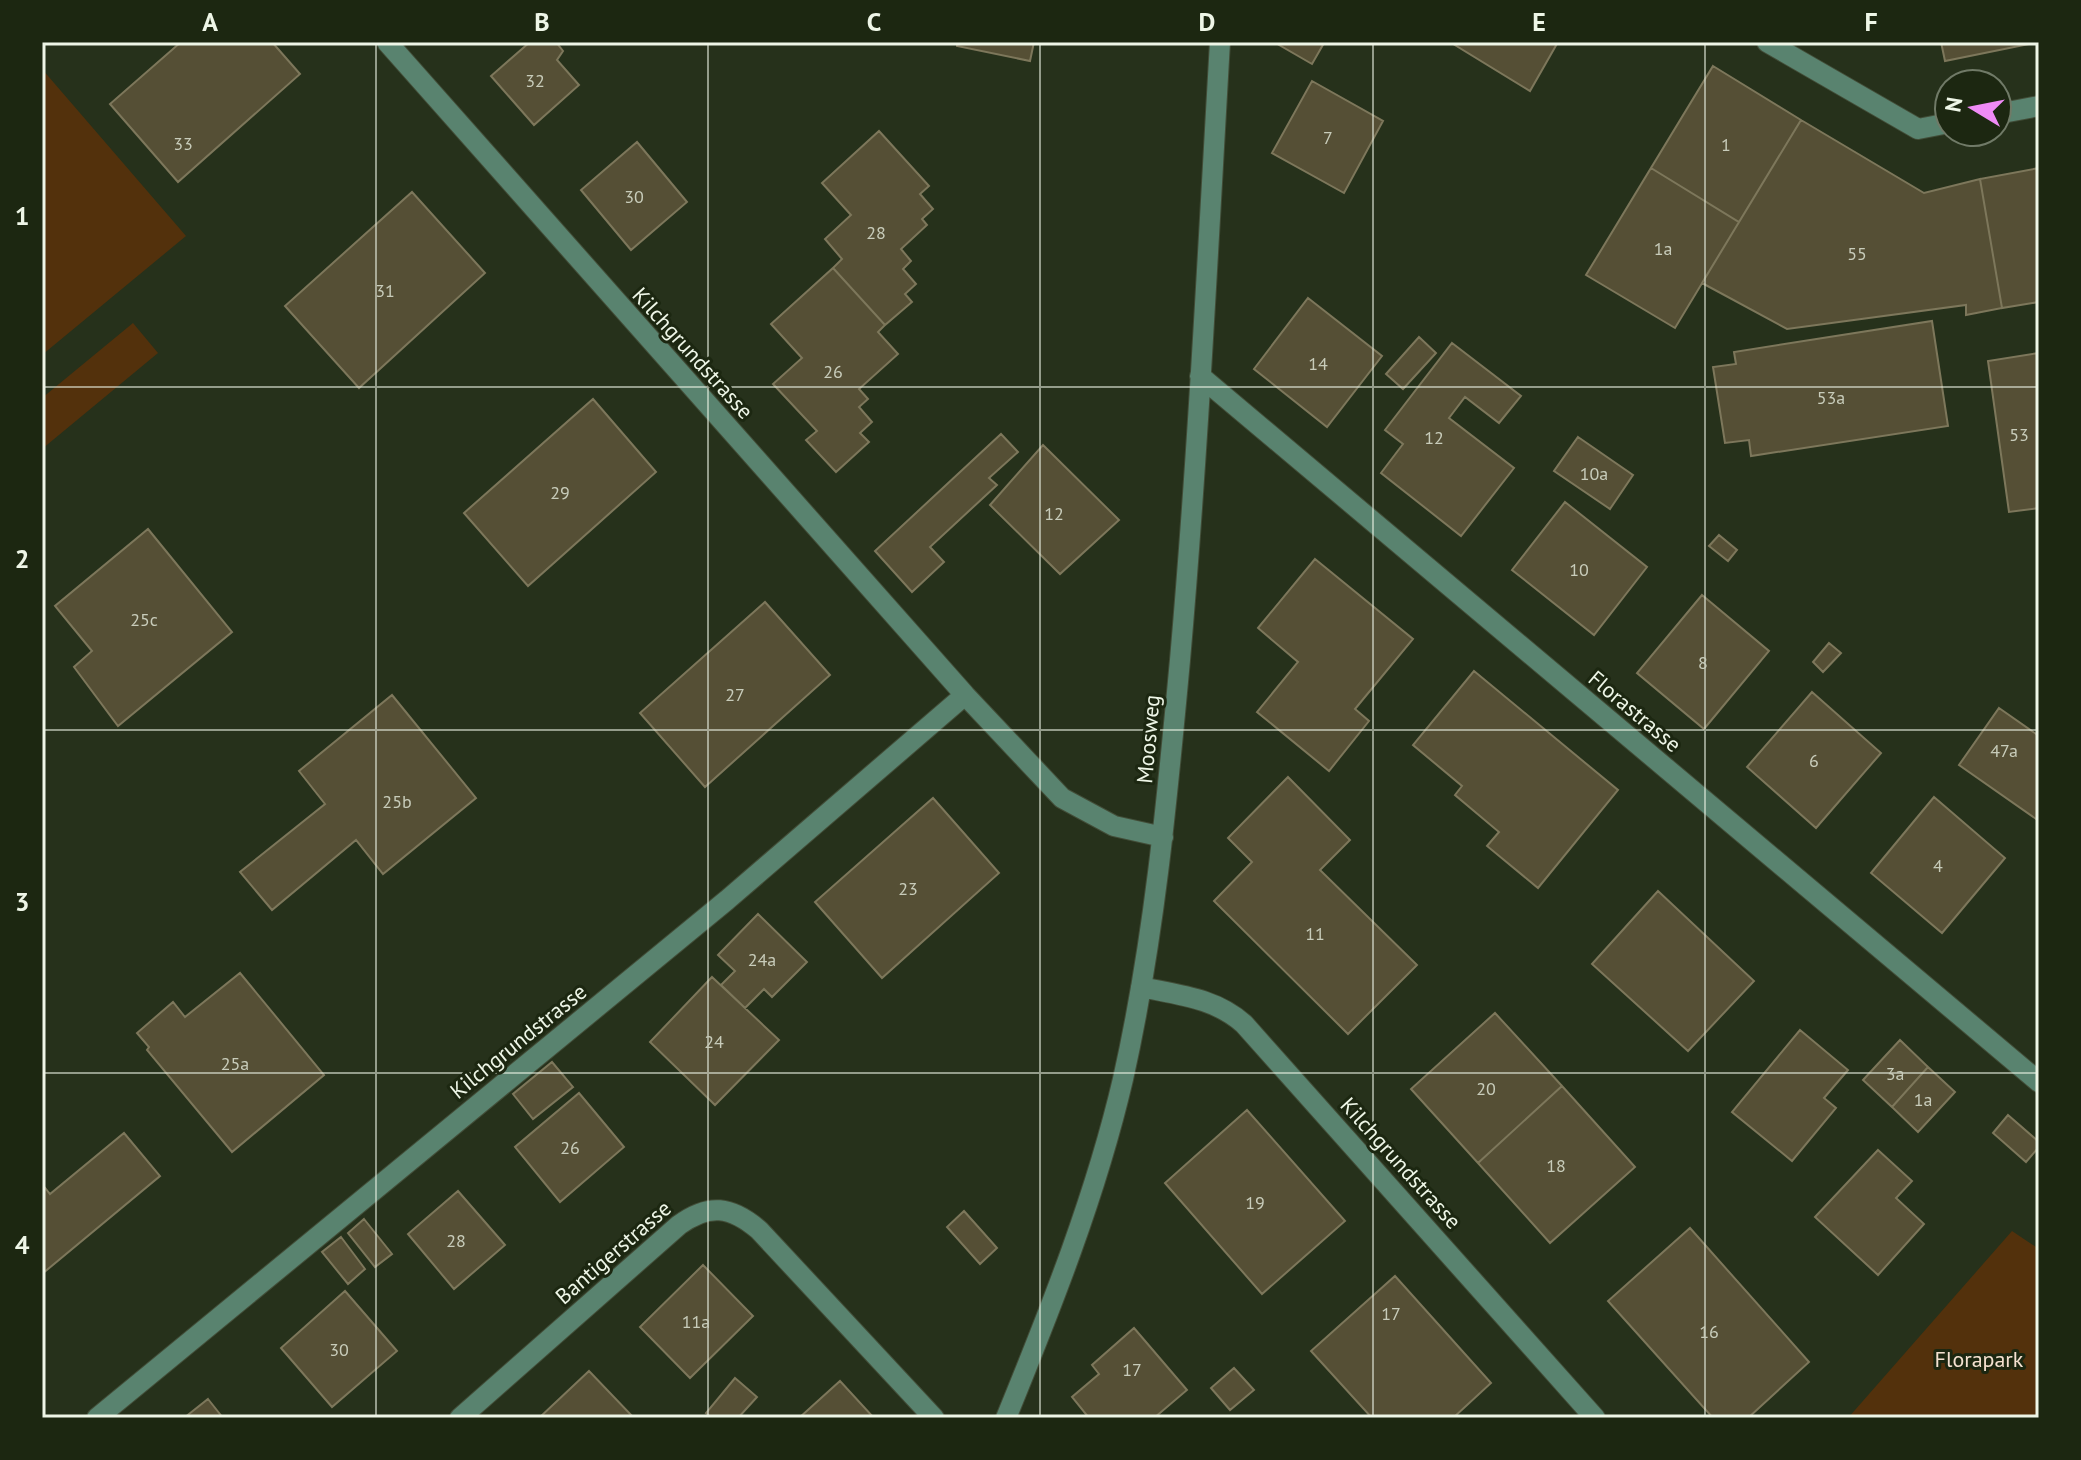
<svg xmlns="http://www.w3.org/2000/svg" width="2081" height="1460" font-family="'PT Sans',sans-serif">
<style>
.green{fill:#53310c}
.building{fill:#554f35;stroke:#7d775b;stroke-width:2}
.lines{fill:none;stroke-linecap:round;stroke-linejoin:round}
.minor-casing{stroke:#424d38;stroke-width:22}
.minor{stroke:#59836f;stroke-width:20}
.grid{fill:none;stroke:#eef6e7;stroke-width:2;stroke-opacity:0.55}
.labels{text-anchor:middle;dominant-baseline:central;stroke-width:6;stroke-linejoin:round;paint-order:stroke}
.number-label{font-size:18px;fill:#c8ccba}
.street-label{font-size:22px;fill:#eef6e7;stroke:#1c2711}
.park-label{font-size:22px;fill:#f4e1d0;stroke:#1c2711}
.neatline{fill:none;stroke:#eef6e7;stroke-width:3}
.grid-label{font-size:26px;text-anchor:middle;font-weight:bold;fill:#eef6e7}
</style>
<rect width="100%" height="100%" fill="#26311b"/>
<path class="green" d="M 42,69 L 186,236 L 42,355 Z
M 133,323 L 158,353 L 42,449 L 42,398 Z
M 2012,1231 L 2039,1249 L 2039,1418 L 1848,1418 Z"/>
<path class="building" d="M 181,42 L 272,42 L 300,74 L 178,182 L 110,104 Z
M 530,42 L 556,42 L 563,51 L 557,60 L 579,85 L 534,125 L 491,76 Z
M 957,42 L 1034,42 L 1030,61 L 957,46 Z
M 1274,42 L 1321,42 L 1324,43 L 1312,64 Z
M 1450,42 L 1558,42 L 1530,91 Z
M 1941,42 L 2039,42 L 1945,61 Z
M 1713,66 L 1801,120 L 1739,222 L 1651,168 Z
M 1312,81 L 1383,121 L 1344,193 L 1272,153 Z
M 1801,120 L 1924,193 L 1980,179 L 2002,308 L 1966,315 L 1966,305 L 1787,329 L 1702,283 Z
M 879,131 L 929,186 L 920,194 L 933,209 L 922,219 L 927,225 L 901,249 L 911,261 L 903,269 L 916,284 L 905,294 L 912,302 L 885,325 L 833,268 L 842,259 L 825,239 L 851,215 L 822,183 Z
M 637,142 L 687,202 L 631,250 L 581,190 Z
M 1651,168 L 1739,222 L 1675,328 L 1586,275 Z
M 2039,168 L 2039,302 L 2002,308 L 1980,179 Z
M 412,192 L 485,273 L 359,388 L 285,306 Z
M 833,268 L 885,325 L 878,332 L 898,354 L 859,389 L 868,399 L 859,407 L 872,422 L 860,433 L 869,442 L 836,472 L 806,440 L 817,431 L 773,384 L 802,358 L 771,324 Z
M 1308,298 L 1382,356 L 1327,427 L 1254,369 Z
M 1932,321 L 1948,426 L 1751,456 L 1749,440 L 1725,443 L 1713,367 L 1736,364 L 1734,352 Z
M 1419,337 L 1436,353 L 1403,389 L 1386,374 Z
M 1452,343 L 1521,396 L 1499,423 L 1465,397 L 1449,418 L 1514,468 L 1461,536 L 1381,473 L 1403,444 L 1385,430 Z
M 2039,353 L 2039,508 L 2009,512 L 1988,361 Z
M 593,399 L 656,472 L 528,586 L 464,513 Z
M 1001,434 L 1018,452 L 989,478 L 997,485 L 930,547 L 944,562 L 912,592 L 875,551 Z
M 1578,437 L 1633,475 L 1610,509 L 1554,471 Z
M 1043,445 L 1119,520 L 1060,574 L 990,505 Z
M 1565,502 L 1647,567 L 1594,635 L 1512,570 Z
M 148,529 L 232,632 L 118,726 L 74,667 L 92,651 L 55,606 Z
M 1719,535 L 1737,550 L 1728,561 L 1709,546 Z
M 1315,559 L 1413,639 L 1355,709 L 1369,721 L 1329,771 L 1257,712 L 1298,662 L 1258,628 Z
M 1702,595 L 1769,651 L 1704,729 L 1637,673 Z
M 765,602 L 830,675 L 705,787 L 640,713 Z
M 1829,643 L 1841,653 L 1823,672 L 1813,662 Z
M 1474,671 L 1618,790 L 1538,888 L 1487,846 L 1499,832 L 1455,795 L 1462,786 L 1413,745 Z
M 1812,692 L 1881,753 L 1816,828 L 1747,767 Z
M 392,695 L 476,798 L 383,874 L 356,840 L 272,910 L 240,872 L 325,804 L 299,771 Z
M 1999,708 L 2039,736 L 2039,821 L 1959,765 Z
M 1288,777 L 1350,840 L 1320,870 L 1417,965 L 1348,1034 L 1214,901 L 1252,862 L 1228,838 Z
M 1934,797 L 2005,858 L 1942,933 L 1871,873 Z
M 933,798 L 999,873 L 882,978 L 815,902 Z
M 1658,891 L 1754,981 L 1688,1051 L 1592,964 Z
M 758,914 L 807,962 L 772,997 L 764,989 L 745,1008 L 721,985 L 735,971 L 718,955 Z
M 240,973 L 324,1075 L 232,1152 L 147,1050 L 149,1047 L 137,1033 L 173,1002 L 185,1017 Z
M 712,977 L 779,1040 L 715,1105 L 650,1042 Z
M 1495,1013 L 1562,1086 L 1478,1163 L 1411,1089 Z
M 1800,1030 L 1848,1070 L 1824,1098 L 1836,1108 L 1792,1161 L 1732,1112 Z
M 1900,1040 L 1928,1067 L 1892,1107 L 1863,1080 Z
M 552,1062 L 573,1087 L 533,1119 L 513,1094 Z
M 1928,1067 L 1955,1092 L 1918,1132 L 1892,1107 Z
M 1562,1086 L 1635,1167 L 1550,1243 L 1478,1163 Z
M 579,1093 L 624,1147 L 560,1202 L 515,1147 Z
M 1247,1110 L 1345,1221 L 1262,1294 L 1165,1183 Z
M 2008,1115 L 2039,1142 L 2039,1147 L 2026,1162 L 1993,1133 Z
M 124,1133 L 160,1176 L 42,1274 L 42,1278 L 42,1184 L 50,1194 Z
M 1878,1150 L 1912,1181 L 1896,1198 L 1924,1224 L 1878,1275 L 1815,1217 Z
M 458,1191 L 505,1245 L 454,1289 L 408,1234 Z
M 964,1211 L 997,1248 L 980,1264 L 947,1227 Z
M 364,1219 L 392,1254 L 375,1267 L 348,1233 Z
M 1690,1228 L 1809,1362 L 1748,1418 L 1713,1418 L 1608,1301 Z
M 341,1237 L 365,1269 L 348,1284 L 322,1252 Z
M 703,1265 L 753,1316 L 690,1378 L 640,1327 Z
M 1395,1276 L 1491,1383 L 1453,1418 L 1372,1418 L 1311,1351 Z
M 345,1291 L 397,1351 L 332,1407 L 281,1348 Z
M 1134,1328 L 1187,1390 L 1154,1418 L 1089,1418 L 1072,1397 L 1099,1374 L 1092,1365 Z
M 1234,1368 L 1254,1390 L 1230,1410 L 1211,1388 Z
M 589,1371 L 634,1418 L 539,1418 Z
M 735,1378 L 757,1397 L 738,1418 L 712,1418 L 706,1413 Z
M 840,1381 L 874,1418 L 799,1418 Z
M 208,1399 L 223,1418 L 184,1418 Z"/>
<g class="lines">
<g class="minor-casing">
<path id="minor" d="M 387,42 L 965,695 L 1062,798 L 1114,826 L 1163,837
M 1767,42 L 1918,129 L 1949,123
M 1997,114 L 2039,106
M 1200,376 L 2039,1082
M 1141,987 C 1179,995 1215,998 1244,1024 L 1595,1418
M 97,1418 L 727,900 L 965,695
M 460,1418 L 679,1225 C 709,1203 731,1206 759,1230 L 934,1418
M 1006,1418 C 1051,1308 1096,1195 1123,1079 C 1154,941 1167,801 1180,660 C 1198,455 1208,248 1220,42"/>
</g>
<use href="#minor" class="minor"/>
</g>
<path class="grid" d="M 376,42 L 376,1418M 708,42 L 708,1418M 1040,42 L 1040,1418M 1373,42 L 1373,1418M 1705,42 L 1705,1418M 42,387 L 2039,387M 42,730 L 2039,730M 42,1073 L 2039,1073"/>
<g class="labels">
<g class="number-label">
<text x="535" y="80">32</text>
<text x="1328" y="137">7</text>
<text x="183" y="143">33</text>
<text x="1726" y="144">1</text>
<text x="634" y="196">30</text>
<text x="876" y="232">28</text>
<text x="1663" y="248">1a</text>
<text x="1857" y="253">55</text>
<text x="385" y="290">31</text>
<text x="1318" y="363">14</text>
<text x="833" y="371">26</text>
<text x="1831" y="397">53a</text>
<text x="2019" y="434">53</text>
<text x="1434" y="437">12</text>
<text x="1594" y="473">10a</text>
<text x="560" y="492">29</text>
<text x="1054" y="513">12</text>
<text x="1579" y="569">10</text>
<text x="144" y="619">25c</text>
<text x="1703" y="662">8</text>
<text x="735" y="694">27</text>
<text x="2004" y="750">47a</text>
<text x="1814" y="760">6</text>
<text x="397" y="801">25b</text>
<text x="1938" y="865">4</text>
<text x="908" y="888">23</text>
<text x="1315" y="933">11</text>
<text x="762" y="959">24a</text>
<text x="714" y="1041">24</text>
<text x="235" y="1063">25a</text>
<text x="1895" y="1073">3a</text>
<text x="1486" y="1088">20</text>
<text x="1923" y="1099">1a</text>
<text x="570" y="1147">26</text>
<text x="1556" y="1165">18</text>
<text x="1255" y="1202">19</text>
<text x="456" y="1240">28</text>
<text x="1391" y="1313">17</text>
<text x="696" y="1321">11a</text>
<text x="1709" y="1331">16</text>
<text x="339" y="1349">30</text>
<text x="1132" y="1369">17</text>
</g>
<g class="street-label">
<text transform="translate(693 353) rotate(48)">Kilchgrundstrasse</text>
<text transform="translate(1635 711) rotate(40)">Florastrasse</text>
<text transform="translate(1148 739) rotate(-85)">Moosweg</text>
<text transform="translate(518 1041) rotate(-39)">Kilchgrundstrasse</text>
<text transform="translate(1401 1163) rotate(48)">Kilchgrundstrasse</text>
<text transform="translate(613 1252) rotate(-41)">Bantigerstrasse</text>
</g>
<g class="park-label">
<text x="1979" y="1359">Florapark</text>
</g>
</g>
<rect width="2081" height="1460" fill="none" stroke="#1c2711" stroke-width="88"/>
<g transform="translate(1973 108) rotate(280)"><circle r="38" fill="#1c2711" stroke="#707a67" stroke-width="2"/>
<path d="M0-6L14 30L0 20L-14 30Z" fill="#ef8bf6"/>
<text y="-12" font-size="22" font-weight="bold" text-anchor="middle" fill="#eef6e7">N</text>
</g>
<rect x="44" y="44" width="1993" height="1372" class="neatline"/>
<g class="grid-label">
<text x="210" y="31">A</text>
<text x="542" y="31">B</text>
<text x="874" y="31">C</text>
<text x="1207" y="31">D</text>
<text x="1539" y="31">E</text>
<text x="1871" y="31">F</text>
<text x="22" y="225">1</text>
<text x="22" y="568">2</text>
<text x="22" y="911">3</text>
<text x="22" y="1254">4</text>
</g>
</svg>
